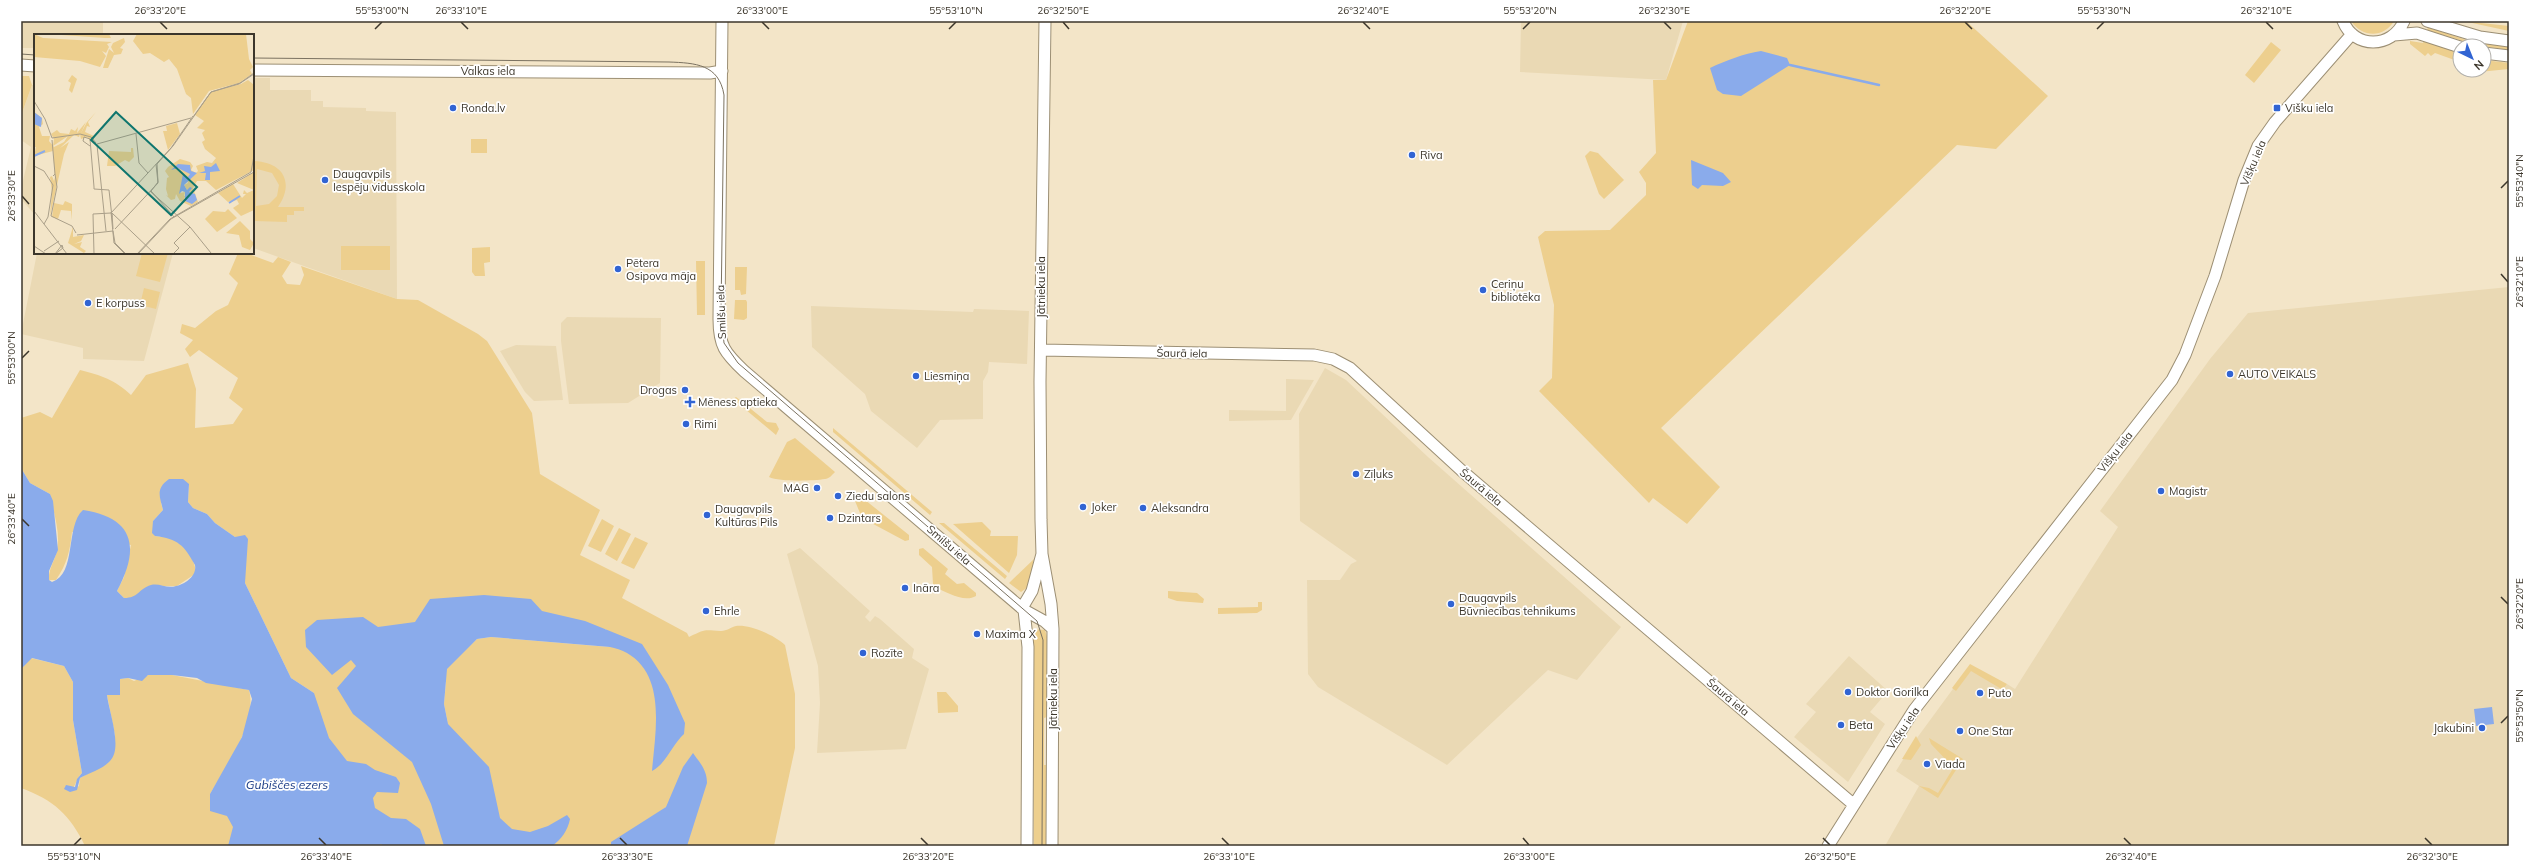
<svg xmlns="http://www.w3.org/2000/svg" width="2530" height="867" font-family="Mulish,sans-serif">
<style>
.built{fill:#ead9b4}
.green{fill:#edcf8e;fill-rule:evenodd}
.water{fill:#8aabeb}
.lines{fill:none;stroke-linecap:round;stroke-linejoin:round}
.stream{stroke:#8aabeb;stroke-width:2.5}
.tertiary-casing{stroke:#9c8f74;stroke-width:13}
.tertiary{stroke:#fff;stroke-width:11}
.tram{stroke:#7b7261;stroke-width:1}
.ticks{fill:none;stroke:#3c362b;stroke-width:1.5}
.poi-dot{fill:#3164d3;stroke:#fff;stroke-width:1.5}
.labels{text-anchor:middle;dominant-baseline:central;stroke-width:3.5;stroke-linejoin:round;paint-order:stroke}
.street-label{font-size:11px;fill:#3c362b;stroke:#fff}
.poi-label{font-size:11px;fill:#3c362b;stroke:#fff;text-anchor:start}
.water-label{font-size:12px;font-style:italic;fill:#1b3c86;stroke:#fff}
.inset-river{fill:none;stroke:#8aabeb;stroke-width:2}
.inset-road{fill:none;stroke:#aa9f89;stroke-width:1}
.view{fill:#0f766e;fill-opacity:0.15;stroke:#0f766e;stroke-width:2}
.inset-edge{fill:none;stroke:#3c362b;stroke-width:2}
.neatline{fill:none;stroke:#3c362b;stroke-width:1.5}
.ticks-label{font-size:10px;text-anchor:middle;fill:#3c362b}
</style>
<rect width="100%" height="100%" fill="#f3e5c8"/>
<path class="built" d="M 21,21 L 103,21 L 103,35 L 35,35 L 35,48 L 21,48 Z
M 1521,21 L 1683,21 L 1666,80 L 1520,72 Z
M 253,78 L 270,78 L 270,90 L 311,90 L 311,101 L 323,101 L 323,107 L 366,108 L 366,111 L 396,112 L 397,299 L 253,248 Z
M 32,85 L 35,85 L 35,215 L 21,199 L 21,189 L 31,147 L 21,140 L 21,116 Z
M 37,253 L 173,253 L 144,361 L 83,359 L 83,348 L 21,334 Z
M 2509,287 L 2509,846 L 1885,846 L 1919,786 L 1896,771 L 1914,742 L 1969,667 L 2004,689 L 2007,684 L 2015,689 L 2118,527 L 2100,511 L 2210,359 L 2248,313 Z
M 811,306 L 973,312 L 974,309 L 1029,311 L 1027,364 L 989,362 L 988,372 L 983,381 L 983,419 L 940,420 L 917,448 L 871,411 L 865,394 L 812,347 Z
M 567,317 L 661,318 L 660,383 L 628,403 L 569,404 L 561,341 L 561,323 Z
M 516,345 L 556,346 L 563,400 L 534,401 L 525,392 L 500,351 Z
M 1325,368 L 1346,380 L 1428,457 L 1621,627 L 1577,680 L 1548,670 L 1447,765 L 1318,687 L 1308,674 L 1307,580 L 1340,580 L 1351,564 L 1357,561 L 1300,521 L 1299,414 Z
M 1286,379 L 1314,380 L 1291,420 L 1229,421 L 1229,410 L 1286,411 Z
M 800,548 L 870,611 L 865,617 L 870,622 L 875,616 L 880,619 L 914,649 L 912,658 L 929,669 L 906,749 L 817,753 L 820,703 L 818,666 L 787,554 Z
M 1849,656 L 1888,691 L 1870,712 L 1885,724 L 1848,782 L 1794,737 L 1816,712 L 1806,704 Z"/>
<path class="green" d="M 1688,21 L 1966,21 L 2048,96 L 1996,149 L 1957,145 L 1661,428 L 1720,487 L 1687,524 L 1653,498 L 1649,503 L 1539,391 L 1552,378 L 1554,305 L 1538,237 L 1545,231 L 1610,230 L 1646,195 L 1646,183 L 1639,172 L 1656,153 L 1653,80 L 1666,80 Z
M 2351,21 L 2394,21 C 2384,38 2362,38 2351,21 Z
M 2463,21 L 2509,26 L 2509,31 Z
M 2428,27 L 2466,40 L 2509,47 L 2509,50 L 2476,45 L 2427,30 Z
M 2424,40 L 2460,54 L 2460,62 L 2435,53 L 2431,56 L 2428,53 L 2425,56 L 2410,44 L 2410,41 L 2423,43 Z
M 2271,42 L 2281,50 L 2254,83 L 2245,75 Z
M 2484,60 L 2509,63 L 2509,69 L 2469,73 L 2469,70 L 2484,70 Z
M 21,76 L 29,76 L 32,85 L 22,113 Z
M 471,139 L 487,139 L 487,153 L 471,153 Z
M 1590,151 L 1598,153 L 1624,180 L 1604,199 L 1599,194 L 1585,156 Z
M 253,161 C 283,162 295,182 278,207 L 304,207 L 304,211 L 294,211 L 294,215 L 287,215 L 287,222 L 253,221 ZM 257,169 L 272,173 L 279,185 L 277,196 L 269,204 L 256,206 Z
M 341,246 L 390,246 L 390,270 L 341,270 Z
M 490,247 L 490,262 L 484,263 L 485,276 L 475,276 L 472,272 L 472,248 Z
M 142,253 L 168,253 L 160,282 L 136,276 Z
M 238,253 L 246,253 L 273,263 L 278,257 L 291,262 L 282,276 L 287,284 L 300,285 L 304,275 L 301,266 L 397,299 L 418,300 L 478,334 L 487,341 L 532,413 L 540,474 L 600,510 L 580,555 L 630,580 L 622,598 L 687,633 L 689,637 C 706,629 703,630 721,631 C 727,631 731,627 736,626 C 750,624 776,636 785,645 L 795,694 L 795,748 L 774,846 L 667,846 L 666,807 L 632,833 L 650,846 L 85,846 C 70,815 54,800 21,788 L 21,669 L 31,658 L 64,666 L 73,682 L 73,720 L 82,773 C 76,779 76,786 70,792 L 79,786 L 80,778 L 109,762 L 115,735 L 107,695 L 120,679 L 128,678 L 134,681 L 148,675 L 172,675 L 249,690 C 258,722 226,767 210,794 L 312,743 L 314,693 L 291,678 L 245,583 L 235,537 L 215,523 L 207,514 L 193,508 L 188,502 L 189,484 L 161,503 L 163,510 L 153,521 L 155,536 C 160,537 167,536 171,538 C 183,542 198,562 195,574 L 177,586 C 153,587 154,581 133,598 L 124,598 L 117,591 L 124,577 L 131,545 L 72,532 C 70,551 67,564 56,580 L 49,580 C 48,569 55,561 57,550 C 61,533 53,511 50,494 L 30,483 L 21,468 L 21,418 L 40,412 L 52,418 L 80,370 C 101,375 115,380 131,395 L 146,375 L 188,363 L 196,389 L 195,428 L 233,424 L 243,409 L 229,398 L 238,378 L 199,350 L 190,357 L 185,349 L 193,340 L 180,333 L 182,324 L 195,328 L 216,311 L 228,305 L 238,283 L 229,274 ZM 606,629 L 609,647 L 491,637 L 477,639 L 437,676 L 446,682 L 444,704 L 448,724 L 424,635 Z
M 696,261 L 705,261 L 705,315 L 697,315 Z
M 735,267 L 747,267 L 746,294 L 741,295 L 740,290 L 735,290 Z
M 144,288 L 160,292 L 156,309 L 140,305 Z
M 735,300 L 746,300 L 747,302 L 747,318 L 744,320 L 734,319 Z
M 736,397 L 767,422 L 776,423 L 779,429 L 776,435 L 733,399 Z
M 833,428 L 932,512 L 930,515 L 833,432 Z
M 795,438 L 835,472 C 832,475 829,479 825,479 C 813,481 779,482 769,477 L 787,442 Z
M 855,492 L 909,535 L 909,540 L 905,541 L 862,518 L 853,496 Z
M 602,519 L 614,526 L 601,552 L 588,546 Z
M 982,522 L 991,531 L 990,536 L 1018,536 L 1017,555 L 1009,573 L 953,524 Z
M 939,523 L 944,523 L 1007,576 L 1005,579 Z
M 619,528 L 631,534 L 617,561 L 605,554 Z
M 635,537 L 648,543 L 634,569 L 621,563 Z
M 923,548 L 948,569 L 945,574 L 957,584 L 964,583 L 976,593 L 976,596 C 964,603 946,592 935,587 L 933,584 L 932,567 L 919,555 L 919,549 Z
M 1034,559 L 1028,587 L 1021,592 L 1009,583 Z
M 1168,591 L 1197,593 L 1204,599 L 1203,603 L 1177,601 L 1168,598 Z
M 1258,602 L 1262,602 L 1262,610 L 1257,613 L 1218,614 L 1218,608 L 1258,607 Z
M 1033,629 L 1045,630 L 1048,640 L 1047,717 L 1044,718 L 1044,765 L 1047,765 L 1047,846 L 1034,846 Z
M 1970,664 L 2007,684 L 2003,690 L 1971,671 L 1956,691 L 1952,688 Z
M 937,692 L 946,692 L 958,706 L 958,712 L 938,713 Z
M 1916,736 L 1921,745 L 1911,760 L 1902,759 Z
M 1929,738 L 1963,759 L 1938,798 L 1919,786 L 1929,788 L 1938,793 L 1952,770 L 1947,767 L 1949,763 L 1931,744 Z"/>
<path class="water" d="M 1761,51 L 1787,58 L 1790,65 L 1741,96 L 1723,94 L 1717,90 L 1710,68 C 1727,60 1743,54 1761,51 Z
M 1691,160 L 1723,173 L 1731,182 L 1723,186 L 1702,185 L 1698,189 L 1692,185 Z
M 21,468 L 30,483 L 50,494 L 53,501 L 58,550 L 49,571 L 49,580 L 52,582 C 77,574 65,526 83,510 C 135,518 140,548 117,591 L 124,598 C 139,598 138,589 151,585 C 160,583 167,589 176,586 C 185,584 197,576 195,565 C 184,545 178,539 155,536 L 152,533 L 153,521 L 163,510 C 160,497 155,489 169,479 L 183,479 L 189,484 L 188,502 L 193,508 L 207,514 L 215,523 L 235,537 L 245,535 L 248,539 L 245,583 L 291,678 L 314,693 L 329,738 L 347,761 L 366,764 L 375,770 L 396,777 L 400,783 L 398,793 L 377,792 L 373,798 L 375,808 L 391,818 L 406,819 L 420,829 L 426,846 L 383,846 L 381,844 L 379,846 L 228,846 L 233,827 L 227,816 L 210,811 L 210,794 L 242,737 L 252,699 L 249,690 L 206,683 L 197,678 L 172,675 L 148,675 L 142,681 L 128,678 L 120,679 L 120,695 L 107,695 C 109,712 123,748 110,761 C 103,769 89,773 80,778 L 77,790 L 70,792 L 64,789 L 66,785 L 75,787 L 77,779 L 82,773 L 73,720 L 73,682 L 64,666 L 32,658 L 21,669 Z
M 484,595 L 531,599 L 542,611 L 585,621 L 642,644 L 668,685 L 685,723 L 684,734 C 672,745 666,764 652,771 C 655,733 667,676 627,653 C 622,650 615,648 610,647 L 491,637 L 477,639 L 447,669 L 444,704 L 448,724 L 489,767 L 500,818 L 512,829 L 530,832 L 548,826 L 567,815 L 570,819 C 568,830 561,840 552,846 L 444,846 L 431,804 L 412,762 L 353,714 L 337,688 L 356,666 L 351,660 L 332,675 L 306,647 L 305,630 L 317,620 L 363,617 L 378,627 L 415,622 L 430,599 Z
M 2492,707 L 2494,724 L 2476,726 L 2474,709 Z
M 693,753 C 700,763 707,770 707,783 L 687,846 L 611,846 L 611,842 L 666,807 L 683,767 Z"/>
<g class="lines">
<path class="stream" d="M 1790,65 L 1879,85"/>
<g class="tertiary-casing">
<path id="tertiary" d="M 722,21 L 719,319 C 719,346 725,353 744,371 L 1024,610 L 1044,621 L 1053,629
M 1045,21 L 1040,382 L 1041,520 L 1042,554 L 1051,604 L 1053,629 L 1052,846
M 2343,21 C 2354,49 2392,49 2404,21
M 2427,21 L 2480,37 L 2509,41
M 2394,35 L 2417,33 L 2460,47
M 2484,53 L 2509,56
M 21,65 L 35,66
M 253,70 L 710,73 L 722,71
M 1041,350 L 1314,355 L 1333,359 L 1350,368 L 1461,470 L 1853,804
M 1022,608 L 1032,591 L 1042,554
M 1024,610 L 1028,647 L 1027,846
M 1828,846 L 1914,710 L 2172,380 L 2185,355 L 2215,276 L 2244,180 L 2258,146 L 2275,122 L 2352,34"/>
</g>
<use href="#tertiary" class="tertiary"/>
<path class="tram" d="M 21,54 L 35,55
M 253,58 L 669,62 C 695,63 719,64 724,95 L 721,312 L 724,343 L 738,363 L 1037,621 L 1043,640 L 1042,846"/>
</g>
<path class="ticks" d="M 160,22 L 167,29M 461,22 L 468,29M 762,22 L 769,29M 1063,22 L 1069,29M 1363,22 L 1370,29M 1664,22 L 1671,29M 1965,22 L 1972,29M 2266,22 L 2273,29M 375,29 L 382,22M 949,29 L 956,22M 1523,29 L 1530,22M 2097,29 L 2104,22M 2501,188 L 2508,181M 22,196 L 29,204M 2501,274 L 2508,282M 22,358 L 29,351M 22,519 L 29,526M 2501,597 L 2508,604M 2501,723 L 2508,716M 319,838 L 326,845M 620,838 L 627,845M 921,838 L 928,845M 1222,838 L 1229,845M 1523,838 L 1529,845M 1823,838 L 1830,845M 2124,838 L 2131,845M 2425,838 L 2432,845M 74,845 L 81,838"/>
<g class="poi-dot">
<circle cx="453" cy="108" r="4"/>
<rect x="2273" y="104" width="8" height="8" rx="2"/>
<circle cx="1412" cy="155" r="4"/>
<circle cx="325" cy="180" r="4"/>
<circle cx="618" cy="269" r="4"/>
<circle cx="1483" cy="290" r="4"/>
<circle cx="88" cy="303" r="4"/>
<circle cx="2230" cy="374" r="4"/>
<circle cx="916" cy="376" r="4"/>
<circle cx="685" cy="390" r="4"/>
<path d="M688 396h4v4h4v4h-4v4h-4v-4h-4v-4h4z"/>
<circle cx="686" cy="424" r="4"/>
<circle cx="1356" cy="474" r="4"/>
<circle cx="817" cy="488" r="4"/>
<circle cx="2161" cy="491" r="4"/>
<circle cx="838" cy="496" r="4"/>
<circle cx="1083" cy="507" r="4"/>
<circle cx="1143" cy="508" r="4"/>
<circle cx="707" cy="515" r="4"/>
<circle cx="830" cy="518" r="4"/>
<circle cx="905" cy="588" r="4"/>
<circle cx="1451" cy="604" r="4"/>
<circle cx="706" cy="611" r="4"/>
<circle cx="977" cy="634" r="4"/>
<circle cx="863" cy="653" r="4"/>
<circle cx="1848" cy="692" r="4"/>
<circle cx="1980" cy="693" r="4"/>
<circle cx="1841" cy="725" r="4"/>
<circle cx="2482" cy="728" r="4"/>
<circle cx="1960" cy="731" r="4"/>
<circle cx="1927" cy="764" r="4"/>
</g>
<g class="labels">
<g class="street-label">
<text x="488" y="71">Valkas iela</text>
<text transform="translate(2253 163) rotate(-67)">Višķu iela</text>
<text transform="translate(1041 287) rotate(-90)">Jātnieku iela</text>
<text transform="translate(721 312) rotate(-92)">Smilšu iela</text>
<text transform="translate(1182 353) rotate(1)">Šaurā iela</text>
<text transform="translate(2115 452) rotate(-52)">Višķu iela</text>
<text transform="translate(1481 487) rotate(40)">Šaurā iela</text>
<text transform="translate(949 545) rotate(41)">Smilšu iela</text>
<text transform="translate(1728 697) rotate(40)">Šaurā iela</text>
<text transform="translate(1053 699) rotate(-90)">Jātnieku iela</text>
<text transform="translate(1903 728) rotate(-56)">Višķu iela</text>
</g>
<g class="poi-label">
<text x="461" y="108">Ronda.lv</text>
<text x="2285" y="108">Višku iela</text>
<text x="1420" y="155">Riva</text>
<text x="333" y="174">Daugavpils<tspan x="333" dy="13">Iespēju vidusskola</tspan></text>
<text x="626" y="263">Pētera<tspan x="626" dy="13">Osipova māja</tspan></text>
<text x="1491" y="284">Ceriņu<tspan x="1491" dy="13">bibliotēka</tspan></text>
<text x="96" y="303">E korpuss</text>
<text x="2238" y="374">AUTO VEIKALS</text>
<text x="924" y="376">Liesmiņa</text>
<text x="677" y="390" text-anchor="end">Drogas</text>
<text x="698" y="402">Mēness aptieka</text>
<text x="694" y="424">Rimi</text>
<text x="1364" y="474">Zīļuks</text>
<text x="809" y="488" text-anchor="end">MAG</text>
<text x="2169" y="491">Magistr</text>
<text x="846" y="496">Ziedu salons</text>
<text x="1091" y="507">Joker</text>
<text x="1151" y="508">Aleksandra</text>
<text x="715" y="509">Daugavpils<tspan x="715" dy="13">Kultūras Pils</tspan></text>
<text x="838" y="518">Dzintars</text>
<text x="913" y="588">Ināra</text>
<text x="1459" y="598">Daugavpils<tspan x="1459" dy="13">Būvniecības tehnikums</tspan></text>
<text x="714" y="611">Ehrle</text>
<text x="985" y="634">Maxima X</text>
<text x="871" y="653">Rozīte</text>
<text x="1856" y="692">Doktor Gorilka</text>
<text x="1988" y="693">Puto</text>
<text x="1849" y="725">Beta</text>
<text x="2474" y="728" text-anchor="end">Jakubini</text>
<text x="1968" y="731">One Star</text>
<text x="1935" y="764">Viada</text>
</g>
<g class="water-label">
<text x="287" y="784">Gubiščes ezers</text>
</g>
</g>
<g transform="translate(34 34)">
<rect width="220" height="220" fill="#f3e5c8"/>
<path d="M 0,0 L 9,4 L 78,8 L 73,10 L 75,13 L 72,19 L 68,17 L 72,22 L 66,33 L 46,27 L 0,23 ZM 13,0 L 75,0 L 77,4 L 71,4 ZM 103,0 L 212,0 L 215,25 L 219,33 L 216,36 L 218,40 L 205,49 L 175,57 L 159,80 L 157,64 L 152,60 L 143,35 L 135,25 L 130,28 L 116,19 L 109,20 L 99,7 ZM 90,4 L 91,8 L 86,14 L 89,15 L 87,20 L 80,21 L 74,34 L 69,34 L 75,15 L 80,19 L 77,13 L 79,9 ZM 38,41 L 43,45 L 38,59 L 35,56 L 37,49 L 34,47 ZM 214,46 L 220,51 L 220,136 L 182,156 L 172,147 L 163,147 L 159,154 L 164,168 L 157,172 L 146,167 L 142,160 L 141,165 L 137,166 L 132,161 L 134,162 L 132,155 L 133,144 L 135,143 L 131,137 L 134,133 L 146,125 L 156,128 L 159,132 L 157,136 L 162,139 L 164,137 L 162,132 L 173,128 L 178,129 L 182,124 L 171,115 L 168,108 L 171,106 L 168,99 L 171,96 L 163,94 L 170,87 L 161,81 L 177,58 L 207,50 ZM 153,146 L 154,149 L 150,151 L 153,156 L 157,154 L 155,158 L 160,160 L 153,168 L 150,164 L 153,161 L 150,162 L 151,158 L 146,159 L 146,157 L 148,149 ZM 0,78 L 8,84 L 9,90 L 5,93 L 8,102 L 16,102 L 15,107 L 20,113 L 30,108 L 34,102 L 19,112 L 20,105 L 17,100 L 23,96 L 26,99 L 35,100 L 37,95 L 41,97 L 44,93 L 43,99 L 52,88 L 47,99 L 53,88 L 62,78 L 54,88 L 56,93 L 53,92 L 51,98 L 60,102 L 60,110 L 53,103 L 47,105 L 46,100 L 45,103 L 40,101 L 26,114 L 35,108 L 30,120 L 16,182 L 18,158 L 16,143 L 18,142 L 20,147 L 21,143 L 19,117 L 0,122 L 2,113 L 0,113 ZM 143,89 L 146,100 L 134,116 L 129,97 L 133,97 L 132,92 ZM 97,114 L 99,114 L 100,123 L 95,128 L 91,126 L 81,132 L 73,132 L 75,117 L 97,118 ZM 220,138 L 220,176 L 207,182 L 199,174 L 205,170 L 203,166 L 194,168 L 184,159 L 199,150 L 208,164 L 212,160 L 209,160 L 210,156 L 213,159 L 220,156 L 203,149 ZM 31,167 L 38,170 L 38,186 L 37,177 L 27,176 L 24,185 L 18,183 L 20,169 L 29,171 ZM 194,175 L 203,184 L 183,198 L 171,185 L 179,177 L 191,178 ZM 206,187 L 216,197 L 216,205 L 220,209 L 216,216 L 208,213 L 205,201 L 192,199 ZM 39,193 L 39,203 L 50,201 L 47,207 L 40,210 L 48,208 L 46,213 L 52,217 L 50,219 L 34,209 Z" fill="#edcf8e" fill-rule="evenodd"/>
<path d="M 0,78 L 8,84 L 7,93 L 0,90 ZM 182,129 L 186,137 L 176,138 L 176,146 L 171,146 L 172,139 L 165,139 L 171,137 L 170,132 L 177,133 ZM 144,130 L 156,131 L 157,137 L 163,139 L 150,151 L 153,156 L 156,153 L 158,154 L 155,158 L 161,160 L 163,166 L 158,170 L 151,167 L 151,158 L 148,157 L 145,160 L 149,140 L 154,143 L 156,140 L 144,134 L 137,136 Z" fill="#8aabeb"/>
<path class="inset-river" d="M 0,122 L 11,117M 195,169 L 206,162"/>
<path class="inset-road" d="M 0,67 L 11,85 L 18,104M 159,83 L 177,58 L 206,49 L 220,39M 102,100 L 105,129 L 114,139M 18,104 L 46,100 L 57,103 L 62,109M 18,106 L 21,140M 63,110 L 157,84M 63,111 L 72,197M 56,112 L 49,107 L 50,103 L 56,105 L 60,153 L 60,155 L 75,156 L 78,183M 0,132 L 10,137 L 19,151 L 14,183 L 10,190M 217,138 L 220,122M 116,157 L 156,193 L 177,219M 0,177 L 33,220M 77,178 L 80,209 L 91,220M 78,179 L 121,220M 78,179 L 79,195M 17,182 L 23,153 L 21,140 L 19,142M 17,182 L 38,192 L 42,199M 140,183 L 117,157 L 124,148 L 123,130 L 139,112 L 177,58 L 205,50 L 220,40M 81,195 L 124,149 L 122,130M 79,197 L 81,209 L 92,220M 43,201 L 79,197M 0,212 L 12,220M 10,217 L 25,207M 21,220 L 28,211 L 29,214 L 21,220M 60,220 L 59,180 L 77,179 L 137,114 L 159,82M 103,220 L 136,185 L 217,138M 104,220 L 137,185 L 220,138M 139,220 L 145,214 L 140,209 L 156,193"/>
<path class="view" d="M 82,78 L 163,153 L 137,181 L 57,106 Z"/>
<rect width="220" height="220" class="inset-edge"/>
</g>
<rect width="2530" height="867" fill="none" stroke="#ffffff" stroke-width="44"/>
<g transform="translate(2472 58) rotate(137)"><circle r="19" fill="#ffffff" stroke="#b1afaa"/>
<path d="M0-3L7 15L0 10L-7 15Z" fill="#3164d3"/>
<text y="-6" font-size="11" font-weight="bold" text-anchor="middle" fill="#3c362b">N</text>
</g>
<rect x="22" y="22" width="2486" height="823" class="neatline"/>
<g class="ticks-label">
<text x="160" y="14">26°33'20"E</text>
<text x="382" y="14">55°53'00"N</text>
<text x="461" y="14">26°33'10"E</text>
<text x="762" y="14">26°33'00"E</text>
<text x="956" y="14">55°53'10"N</text>
<text x="1063" y="14">26°32'50"E</text>
<text x="1363" y="14">26°32'40"E</text>
<text x="1530" y="14">55°53'20"N</text>
<text x="1664" y="14">26°32'30"E</text>
<text x="1965" y="14">26°32'20"E</text>
<text x="2104" y="14">55°53'30"N</text>
<text x="2266" y="14">26°32'10"E</text>
<text transform="translate(2519 181) rotate(-90)" y="4">55°53'40"N</text>
<text transform="translate(11 196) rotate(-90)" y="4">26°33'30"E</text>
<text transform="translate(2519 282) rotate(-90)" y="4">26°32'10"E</text>
<text transform="translate(11 358) rotate(-90)" y="4">55°53'00"N</text>
<text transform="translate(11 519) rotate(-90)" y="4">26°33'40"E</text>
<text transform="translate(2519 604) rotate(-90)" y="4">26°32'20"E</text>
<text transform="translate(2519 716) rotate(-90)" y="4">55°53'50"N</text>
<text x="74" y="860">55°53'10"N</text>
<text x="326" y="860">26°33'40"E</text>
<text x="627" y="860">26°33'30"E</text>
<text x="928" y="860">26°33'20"E</text>
<text x="1229" y="860">26°33'10"E</text>
<text x="1529" y="860">26°33'00"E</text>
<text x="1830" y="860">26°32'50"E</text>
<text x="2131" y="860">26°32'40"E</text>
<text x="2432" y="860">26°32'30"E</text>
</g>
</svg>
